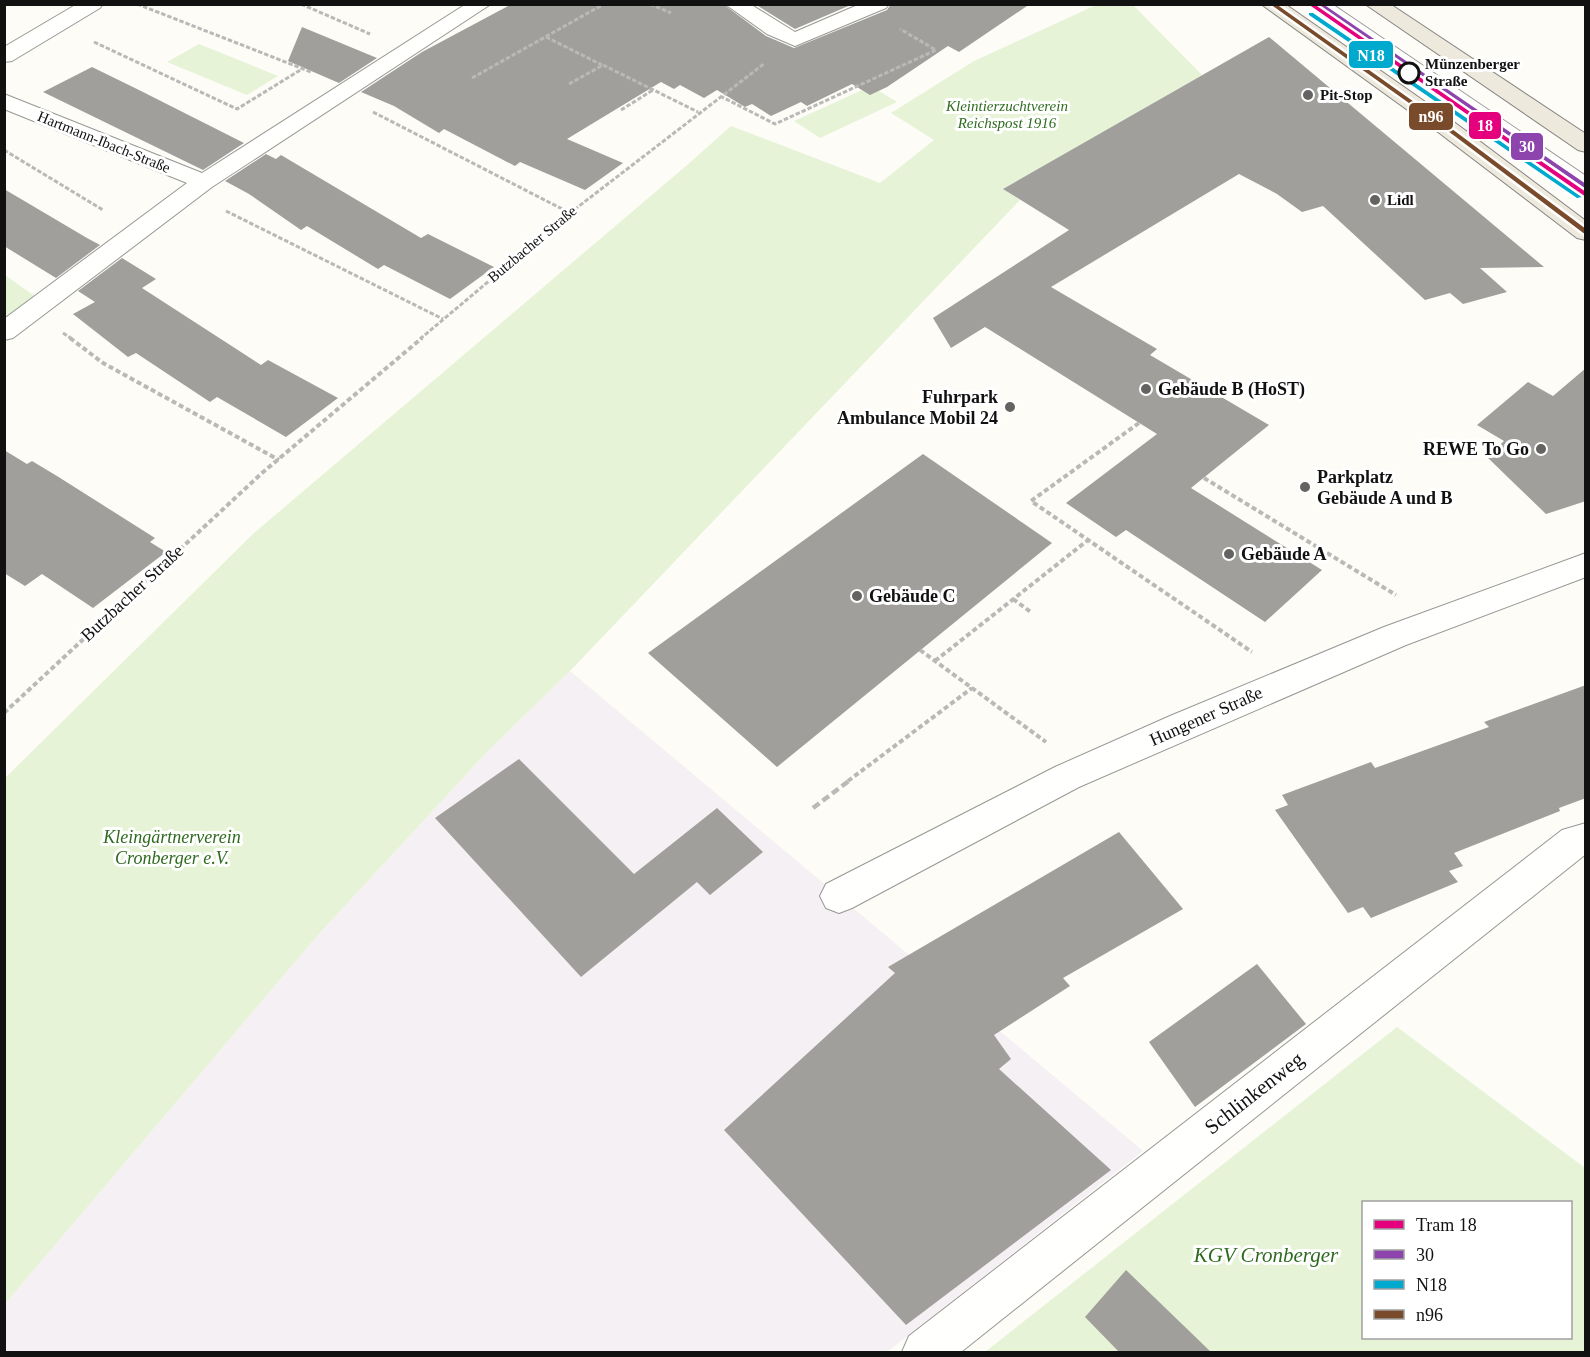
<svg xmlns="http://www.w3.org/2000/svg" width="1590" height="1357" font-family="Georgia,serif">
<style>
.industrial{fill:#f5f0f3}
.green{fill:#e7f3d7;fill-rule:evenodd}
.building{fill:#a19f9c}
.lines{fill:none;stroke-linecap:round;stroke-linejoin:round}
.minor-casing{stroke:#979795;stroke-width:2}
.major-casing{stroke:#858482;stroke-width:2}
.path-far2{stroke:#b9b9b8;stroke-width:3;stroke-dasharray:4.5 2;stroke-linecap:butt}
.path-far1{stroke:#b9b9b8;stroke-width:4;stroke-dasharray:5 3;stroke-linecap:butt}
.path{stroke:#b9b9b8;stroke-width:4.5;stroke-dasharray:8 4;stroke-linecap:butt}
.minor{fill:#fffffe;fill-rule:evenodd}
.major{fill:#ede9dc;fill-rule:evenodd}
.bus-1-casing{stroke:#fff;stroke-width:5}
.bus-2-casing{stroke:#fff;stroke-width:5}
.bus-3-casing{stroke:#fff;stroke-width:5}
.bus-1{fill:#8e44ad;fill-rule:evenodd}
.bus-2{fill:#00a9ce;fill-rule:evenodd}
.bus-3{fill:#7a4b2a;fill-rule:evenodd}
.tram-1-casing{stroke:#fff;stroke-width:5}
.tram-1{fill:#e5007d;fill-rule:evenodd}
.stop-dot{fill:#fff;stroke:#111;stroke-width:3}
.poi-dot{fill:#646362;stroke:#fff;stroke-width:2}
.labels{text-anchor:middle;dominant-baseline:central;stroke-width:6;stroke-linejoin:round;paint-order:stroke}
.far-stop-label{font-size:15px;font-weight:bold;fill:#111;stroke:#fff;text-anchor:start}
.far-poi-label{font-size:15px;font-weight:bold;fill:#111;stroke:#fff;text-anchor:start}
.far-park-label{font-size:15px;font-style:italic;fill:#2f6b1f;stroke:#fff}
.far-street-label{font-size:15px;fill:#111;stroke:#fff}
.poi-label{font-size:18px;font-weight:bold;fill:#111;stroke:#fff;text-anchor:start}
.street-label{font-size:18px;fill:#111;stroke:#fff}
.park-label{font-size:18px;font-style:italic;fill:#2f6b1f;stroke:#fff}
.near-street-label{font-size:21px;fill:#111;stroke:#fff}
.near-park-label{font-size:21px;font-style:italic;fill:#2f6b1f;stroke:#fff}
.line-badge{stroke:#fff;stroke-width:2}
.badge-label{font-size:16px;text-anchor:middle;font-weight:bold;fill:#fff}
</style>
<rect width="100%" height="100%" fill="#fdfcf7"/>
<path class="industrial" d="M 570,671 L 1143,1151 L 887,1352 L 5,1352 L 5,1304 L 317,936 L 487,752 Z"/>
<path class="green" d="M 1096,5 L 1133,5 L 1202,75 L 1004,189 L 1020,200 L 570,671 L 487,752 L 317,936 L 5,1304 L 5,778 L 254,533 L 686,166 L 731,126 L 880,183 L 934,140 L 891,113 L 974,61 Z
M 199,44 L 278,76 L 247,95 L 167,62 Z
M 871,86 L 897,102 L 820,138 L 794,121 Z
M 5,275 L 43,302 L 5,332 Z
M 1397,1027 L 1585,1168 L 1585,1352 L 985,1352 ZM 1364,1202 L 1570,1202 L 1570,1338 L 1364,1338 Z"/>
<path class="building" d="M 512,4 L 723,4 L 766,36 L 794,48 L 887,10 L 891,4 L 1030,4 L 959,52 L 948,46 L 887,87 L 870,95 L 852,84 L 807,106 L 801,102 L 771,116 L 752,104 L 745,107 L 717,90 L 704,98 L 680,85 L 674,89 L 661,82 L 567,139 L 623,163 L 585,190 L 520,162 L 515,166 L 444,129 L 439,133 L 394,106 L 361,92 L 422,52 Z
M 755,4 L 853,4 L 795,29 Z
M 302,27 L 377,58 L 339,83 L 288,61 Z
M 1269,37 L 1544,267 L 1480,268 L 1507,292 L 1463,304 L 1450,293 L 1425,300 L 1323,206 L 1302,212 L 1277,194 L 1239,174 L 1051,287 L 1157,349 L 1150,355 L 1269,425 L 1191,488 L 1322,570 L 1265,622 L 1126,530 L 1116,537 L 1066,503 L 1157,434 L 985,327 L 951,348 L 933,318 L 1069,230 L 1003,189 Z
M 92,67 L 139,90 L 244,143 L 203,170 L 43,92 Z
M 266,154 L 276,159 L 281,155 L 421,238 L 428,234 L 494,267 L 450,299 L 384,265 L 378,269 L 307,226 L 301,230 L 249,194 L 225,181 Z
M 4,189 L 87,238 L 100,245 L 56,278 L 4,246 Z
M 122,258 L 156,279 L 142,288 L 261,365 L 268,360 L 338,398 L 286,437 L 217,397 L 210,402 L 136,353 L 128,357 L 73,314 L 95,302 L 78,291 Z
M 1586,368 L 1586,501 L 1546,514 L 1487,457 L 1504,441 L 1477,425 L 1528,382 L 1553,396 Z
M 4,450 L 27,464 L 32,461 L 57,476 L 155,538 L 150,542 L 166,552 L 93,608 L 42,574 L 25,586 L 4,573 Z
M 923,454 L 1052,543 L 777,767 L 648,653 Z
M 1586,685 L 1586,798 L 1559,808 L 1560,811 L 1454,853 L 1463,866 L 1449,871 L 1458,882 L 1371,918 L 1363,907 L 1348,913 L 1275,810 L 1288,805 L 1282,795 L 1371,762 L 1375,768 L 1489,727 L 1484,722 Z
M 519,759 L 634,874 L 717,808 L 763,852 L 710,895 L 697,882 L 581,977 L 435,818 Z
M 1119,832 L 1183,909 L 1063,978 L 1070,986 L 994,1035 L 1011,1059 L 999,1069 L 1111,1170 L 906,1325 L 724,1130 L 895,973 L 888,967 Z
M 1257,964 L 1306,1024 L 1195,1107 L 1149,1042 Z
M 1126,1270 L 1212,1353 L 1120,1353 L 1085,1317 Z"/>
<g class="lines">
<g class="minor-casing">
<path id="minor" d="M 77,4 L 103,4 L 100,8 L 12,61 L 4,62 L 4,47 Z
M 466,4 L 491,4 L 212,187 L 13,338 L 4,340 L 4,319 L 187,183 L 4,109 L 4,94 L 202,173 Z
M 725,4 L 750,4 L 795,32 L 860,4 L 889,4 L 886,8 L 795,46 L 767,34 Z
M 1308,4 L 1332,4 L 1586,176 L 1586,194 L 1578,192 Z
M 1586,553 L 1586,577 L 1406,645 L 1079,787 L 852,908 L 839,913 L 826,908 L 820,896 L 826,884 L 1055,767 L 1170,716 L 1384,627 Z
M 1586,823 L 1586,854 L 961,1352 L 902,1352 L 909,1336 L 1562,830 Z"/>
</g>
<g class="major-casing">
<path id="major" d="M 1261,4 L 1285,4 L 1454,122 L 1586,221 L 1586,240 L 1577,238 L 1438,132 Z
M 1365,4 L 1390,4 L 1586,134 L 1586,152 L 1578,150 Z"/>
</g>
<path class="path-far2" d="M 137,4 L 311,72
M 301,4 L 370,34
M 650,4 L 671,13
M 546,37 L 602,65
M 94,42 L 237,109 L 302,69
M 472,78 L 604,4
M 569,84 L 603,65 L 698,112
M 720,96 L 775,124 L 936,50 L 900,29
M 621,110 L 653,90
M 373,112 L 570,213
M 4,150 L 103,210
M 226,211 L 443,319
M 63,333 L 72,339
M 420,339 L 570,213 L 765,63"/>
<path class="path-far1" d="M 70,338 L 103,363 L 279,460
M 1139,423 L 1031,501 L 1252,652
M 1204,478 L 1396,595
M 1013,599 L 1032,613
M 920,650 L 1046,742
M 935,661 L 1088,540
M 4,713 L 262,473 L 422,338
M 848,781 L 972,688"/>
<path class="path" d="M 813,808 L 850,780"/>
<use href="#minor" class="minor"/>
<use href="#major" class="major"/>
<g class="bus-1-casing">
<path id="bus-1" d="M 1317,4 L 1323,4 L 1586,184 L 1586,189 Z"/>
</g>
<g class="bus-2-casing">
<path id="bus-2" d="M 1309,13 L 1313,13 L 1582,197 L 1577,198 L 1309,15 Z"/>
</g>
<g class="bus-3-casing">
<path id="bus-3" d="M 1270,4 L 1276,4 L 1448,126 L 1586,229 L 1586,235 L 1444,128 Z"/>
</g>
<use href="#bus-1" class="bus-1"/>
<use href="#bus-2" class="bus-2"/>
<use href="#bus-3" class="bus-3"/>
<g class="tram-1-casing">
<path id="tram-1" d="M 1308,4 L 1314,4 L 1586,192 L 1586,197 Z"/>
</g>
<use href="#tram-1" class="tram-1"/>
</g>
<circle class="stop-dot" cx="1409" cy="73" r="10"/>
<g class="poi-dot">
<circle cx="1308" cy="95" r="6"/>
<circle cx="1375" cy="200" r="6"/>
<circle cx="1146" cy="389" r="6"/>
<circle cx="1010" cy="407" r="6"/>
<circle cx="1541" cy="449" r="6"/>
<circle cx="1305" cy="487" r="6"/>
<circle cx="1229" cy="554" r="6"/>
<circle cx="857" cy="596" r="6"/>
</g>
<g class="labels">
<g class="far-stop-label">
<text x="1425" y="64">Münzenberger<tspan x="1425" dy="17">Straße</tspan></text>
</g>
<g class="far-poi-label">
<text x="1320" y="95">Pit-Stop</text>
<text x="1387" y="200">Lidl</text>
</g>
<g class="far-park-label">
<text x="1007" y="106">Kleintierzuchtverein<tspan x="1007" dy="17">Reichspost 1916</tspan></text>
</g>
<g class="far-street-label">
<text transform="translate(104 142) rotate(22)">Hartmann-Ibach-Straße</text>
<text transform="translate(532 244) rotate(-40)">Butzbacher Straße</text>
</g>
<g class="poi-label">
<text x="1158" y="389">Gebäude B (HoST)</text>
<text x="998" y="397" text-anchor="end">Fuhrpark<tspan x="998" dy="21">Ambulance Mobil 24</tspan></text>
<text x="1529" y="449" text-anchor="end">REWE To Go</text>
<text x="1317" y="477">Parkplatz<tspan x="1317" dy="21">Gebäude A und B</tspan></text>
<text x="1241" y="554">Gebäude A</text>
<text x="869" y="596">Gebäude C</text>
</g>
<g class="street-label">
<text transform="translate(132 593) rotate(-43)">Butzbacher Straße</text>
<text transform="translate(1206 716) rotate(-24)">Hungener Straße</text>
</g>
<g class="park-label">
<text x="172" y="837">Kleingärtnerverein<tspan x="172" dy="21">Cronberger e.V.</tspan></text>
</g>
<g class="near-street-label">
<text transform="translate(1254 1093) rotate(-38)">Schlinkenweg</text>
</g>
<g class="near-park-label">
<text x="1266" y="1255">KGV Cronberger</text>
</g>
</g>
<g class="line-badge">
<rect x="1348" y="40" width="46" height="29" rx="6" fill="#00a9ce"/>
<rect x="1408" y="102" width="46" height="29" rx="6" fill="#7a4b2a"/>
<rect x="1468" y="111" width="34" height="29" rx="6" fill="#e5007d"/>
<rect x="1510" y="132" width="34" height="29" rx="6" fill="#8e44ad"/>
</g>
<g class="badge-label">
<text x="1371" y="61">N18</text>
<text x="1431" y="122">n96</text>
<text x="1485" y="131">18</text>
<text x="1527" y="152">30</text>
</g>
<rect width="1590" height="1357" fill="none" stroke="#111111" stroke-width="12"/>
<rect x="1362" y="1201" width="210" height="138" fill="#ffffff" stroke="#a0a0a0" stroke-width="1.5"/>
<rect x="1374" y="1220" width="30" height="9" fill="#e5007d" stroke="#a0a0a0" stroke-width="1.5"/>
<text x="1416" y="1231" font-size="18" fill="#111111">Tram 18</text>
<rect x="1374" y="1250" width="30" height="9" fill="#8e44ad" stroke="#a0a0a0" stroke-width="1.5"/>
<text x="1416" y="1261" font-size="18" fill="#111111">30</text>
<rect x="1374" y="1280" width="30" height="9" fill="#00a9ce" stroke="#a0a0a0" stroke-width="1.5"/>
<text x="1416" y="1291" font-size="18" fill="#111111">N18</text>
<rect x="1374" y="1310" width="30" height="9" fill="#7a4b2a" stroke="#a0a0a0" stroke-width="1.5"/>
<text x="1416" y="1321" font-size="18" fill="#111111">n96</text>
</svg>
